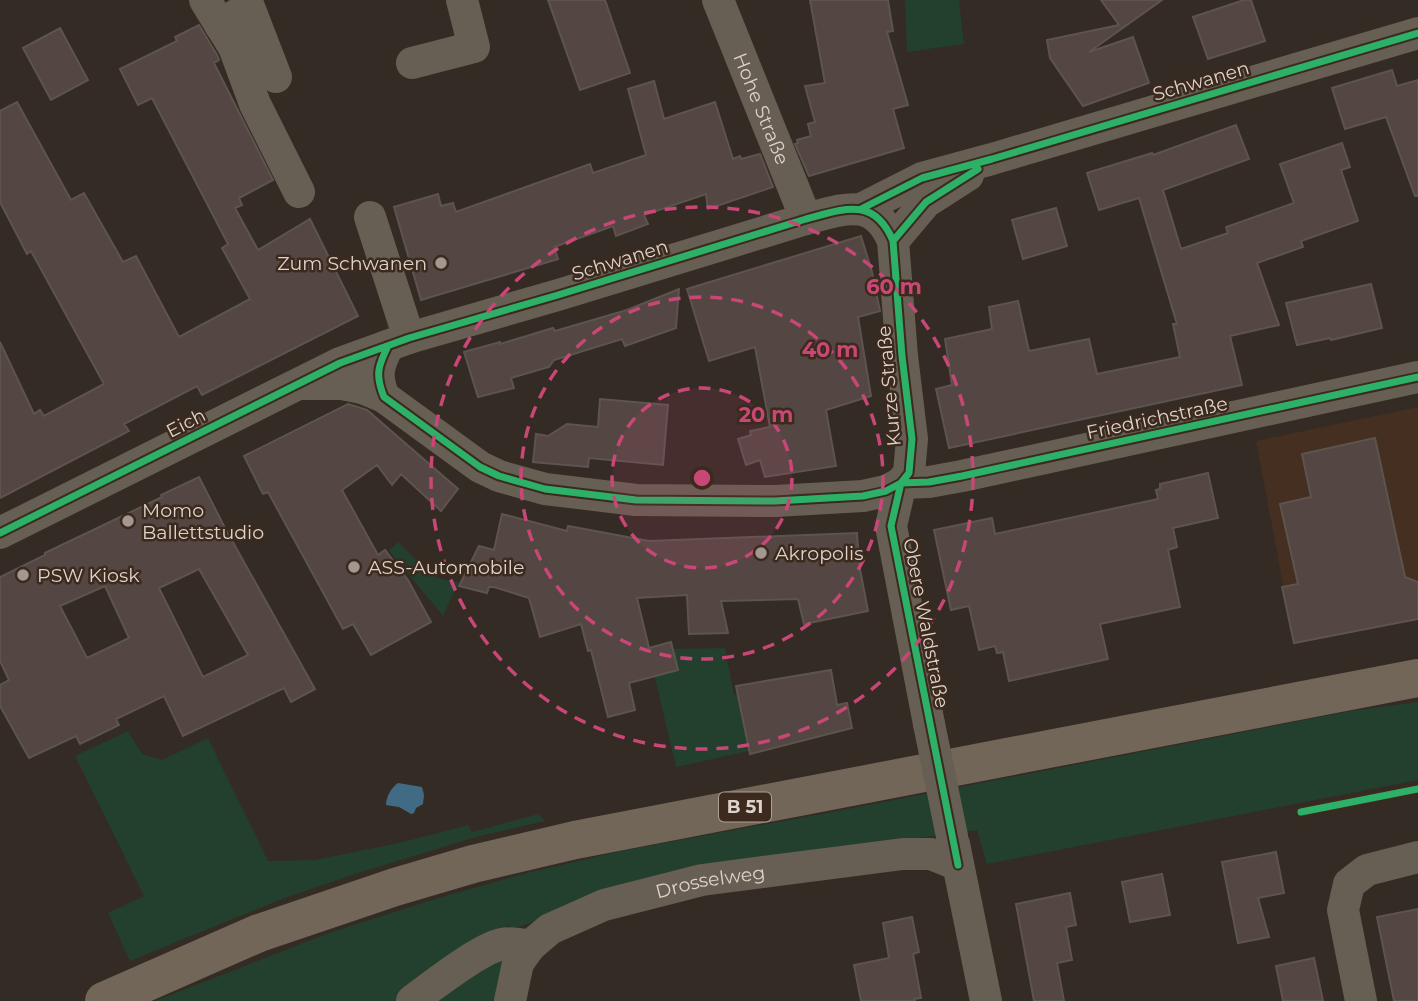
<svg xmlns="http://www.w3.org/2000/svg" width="1418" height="1001" font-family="Montserrat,sans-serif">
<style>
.built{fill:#442f20}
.green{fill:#233f2d}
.water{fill:#416b84}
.building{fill:#544642;stroke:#5d544f;stroke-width:2;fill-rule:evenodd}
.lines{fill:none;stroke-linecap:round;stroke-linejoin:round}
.minor{stroke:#675e54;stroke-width:32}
.major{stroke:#726658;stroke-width:38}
.minor-bridge{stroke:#675e54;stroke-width:32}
.cycleway-casing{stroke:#3b2a1d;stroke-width:11}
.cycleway{stroke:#2db169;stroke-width:7}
.ring{fill:none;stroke:#c94777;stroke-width:3.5;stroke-dasharray:12 9}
.poi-dot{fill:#a29891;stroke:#3b2a1d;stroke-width:2.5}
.labels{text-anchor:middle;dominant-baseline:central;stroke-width:5;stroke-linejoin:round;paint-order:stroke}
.shield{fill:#3b2a1d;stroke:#ada097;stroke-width:2}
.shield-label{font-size:18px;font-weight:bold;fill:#ded3cb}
.street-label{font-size:19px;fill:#ded3cb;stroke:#3b2a1d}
.poi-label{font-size:19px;fill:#ded3cb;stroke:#3b2a1d;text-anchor:start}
.centre{fill:#c94777;stroke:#3b2a1d;stroke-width:3.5}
.ring-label{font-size:21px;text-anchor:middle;font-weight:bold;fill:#c94777;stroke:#3b2a1d;stroke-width:5;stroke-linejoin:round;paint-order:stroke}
</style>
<rect width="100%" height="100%" fill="#342b24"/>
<path class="built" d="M 1418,407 L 1418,619 L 1294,643 L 1256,441 Z"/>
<path class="green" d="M 905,0 L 959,0 L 964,44 L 907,52 Z
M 398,542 L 417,561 L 425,573 L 445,580 L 459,582 L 443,616 L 389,551 Z
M 651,647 L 658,675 L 678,670 L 673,649 L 725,648 L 734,695 L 738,695 L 749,751 L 676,767 L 648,648 Z
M 1418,702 L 1418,780 L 987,864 L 977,830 L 685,870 L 512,929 L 509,925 L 455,958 L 397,1001 L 155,1001 L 329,933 L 438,898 L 527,873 L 621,851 L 827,813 L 1351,711 Z
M 128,731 L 142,754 L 162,760 L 208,738 L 268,861 L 315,860 L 403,842 L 468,825 L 472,832 L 538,814 L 545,821 L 476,837 L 355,874 L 282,899 L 130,961 L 108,913 L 144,896 L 75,756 Z
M 505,949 L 497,1001 L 423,1001 Z"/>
<path class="water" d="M 398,783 L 422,787 L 424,795 L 423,804 L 416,808 L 414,813 L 411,814 L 399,807 L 386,805 C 386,797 391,788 398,783 Z"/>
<path class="building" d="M 548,0 L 605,0 L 630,73 L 580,90 Z
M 810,0 L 888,0 L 893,31 L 887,32 L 908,105 L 893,109 L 904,148 L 809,176 L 795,144 L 798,143 L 797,140 L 811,136 L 808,124 L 815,122 L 805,86 L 825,83 Z
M 1101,0 L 1162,0 L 1089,52 L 1133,37 L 1149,83 L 1083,106 L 1050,58 L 1047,40 L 1119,25 Z
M 1244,0 L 1251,0 L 1265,41 L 1208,59 L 1193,17 Z
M 199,25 L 217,55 L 219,60 L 214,63 L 273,180 L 239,198 L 242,205 L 235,208 L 258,250 L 310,219 L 358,316 L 202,395 L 197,386 L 124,424 L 129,431 L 0,498 L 0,342 L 34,414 L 40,410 L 44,416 L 104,384 L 31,251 L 27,254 L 0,202 L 0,111 L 17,102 L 71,200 L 84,193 L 123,262 L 136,256 L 179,337 L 250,299 L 222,248 L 228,244 L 152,98 L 138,105 L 120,69 L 177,41 L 175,37 Z
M 60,28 L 88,80 L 51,100 L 23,48 Z
M 1392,70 L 1397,86 L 1418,80 L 1418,196 L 1415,196 L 1386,117 L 1345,129 L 1332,88 Z
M 654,81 L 664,119 L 715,102 L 733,159 L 740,156 L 741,159 L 760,154 L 773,187 L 708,209 L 706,194 L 644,215 L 648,224 L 616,236 L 613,226 L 554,247 L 558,259 L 421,300 L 394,207 L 438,194 L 441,206 L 453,203 L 456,212 L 590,164 L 593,173 L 646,155 L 628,89 Z
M 1236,125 L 1249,159 L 1163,190 L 1181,249 L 1228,233 L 1226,227 L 1294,203 L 1280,164 L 1342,143 L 1350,167 L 1341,170 L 1358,221 L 1301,241 L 1303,247 L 1257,263 L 1279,325 L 1230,336 L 1242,385 L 949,448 L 936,389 L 952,385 L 945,339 L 992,329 L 989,307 L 1018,301 L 1029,351 L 1089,339 L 1097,374 L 1180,357 L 1173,324 L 1177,324 L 1139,198 L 1099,210 L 1087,173 L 1152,153 L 1153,155 Z
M 1056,208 L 1067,246 L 1023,259 L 1012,220 Z
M 861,236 L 872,272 L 880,311 L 858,317 L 871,396 L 826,410 L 836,466 L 765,477 L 760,460 L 746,465 L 738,439 L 751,435 L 750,431 L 770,427 L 755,347 L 709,361 L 687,289 Z
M 1371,284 L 1382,328 L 1331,340 L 1330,338 L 1297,345 L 1286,303 Z
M 679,289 L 676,328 L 625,346 L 622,339 L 554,360 L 549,367 L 511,378 L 514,388 L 478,397 L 464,352 L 500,342 L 500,344 L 553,328 L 555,331 L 627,310 Z
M 600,399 L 668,405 L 663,465 L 589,458 L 588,467 L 533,462 L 536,434 L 548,436 L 567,424 L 598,427 Z
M 348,404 L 367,410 L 458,489 L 441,511 L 401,474 L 392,485 L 377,465 L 342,490 L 378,555 L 385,550 L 408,580 L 431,622 L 371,655 L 353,624 L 343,629 L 268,492 L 263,494 L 244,456 Z
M 1375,438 L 1405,577 L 1418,582 L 1418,619 L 1294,643 L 1282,587 L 1298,584 L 1280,504 L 1311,497 L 1302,454 Z
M 1208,473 L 1218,518 L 1173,528 L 1177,547 L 1168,550 L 1180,607 L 1100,624 L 1108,659 L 1009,681 L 1003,652 L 997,653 L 995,646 L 979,650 L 969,606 L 951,610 L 934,530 L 992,518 L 995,534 L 1158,499 L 1156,490 L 1160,489 L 1160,484 Z
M 199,477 L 225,528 L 315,689 L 291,702 L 284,688 L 183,736 L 164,696 L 116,719 L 119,725 L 80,744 L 76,736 L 29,758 L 0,706 L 0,685 L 9,680 L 0,661 L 0,577 L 45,555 L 45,553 L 162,497 L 161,495 ZM 199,569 L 248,655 L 203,677 L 159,588 ZM 105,586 L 129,638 L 87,658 L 60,606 Z
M 502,514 L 567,531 L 568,526 L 649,541 L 857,533 L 859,564 L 868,611 L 804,624 L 798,599 L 721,601 L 728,633 L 689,634 L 687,595 L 637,598 L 649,648 L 671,642 L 678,670 L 629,683 L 635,710 L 608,717 L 591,650 L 588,651 L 581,624 L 540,637 L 529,598 L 494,587 L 489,587 L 487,593 L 459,586 L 479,546 L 494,550 Z
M 831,670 L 837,705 L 847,703 L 852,728 L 750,754 L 736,686 Z
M 1276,852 L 1284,893 L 1258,898 L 1269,937 L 1238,943 L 1222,862 Z
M 1162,874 L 1170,915 L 1130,922 L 1122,882 Z
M 1070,893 L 1076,925 L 1066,927 L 1072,960 L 1057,963 L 1064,1001 L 1034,1001 L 1016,904 Z
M 1418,909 L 1418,1001 L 1394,1001 L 1377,917 Z
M 912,917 L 919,952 L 913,954 L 921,998 L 914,999 L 915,1001 L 861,1001 L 854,965 L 889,958 L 883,923 Z
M 1314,958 L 1323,1001 L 1283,1001 L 1276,966 Z"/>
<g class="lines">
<g class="minor">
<path d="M 205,0 L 234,47 L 255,104 L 299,192"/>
<path id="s1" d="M 718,0 L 806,219"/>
<path d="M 220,25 L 249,7 L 276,77"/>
<path d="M 412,63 L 474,47 L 462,0"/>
<path d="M 861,209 L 922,178 L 992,159 L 1418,33"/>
<path d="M 370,217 L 409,338"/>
<path d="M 893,241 L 926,202 L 968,175"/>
<path d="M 388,346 C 378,366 375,375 384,397 L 480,467 L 499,476 L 545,489 L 636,500 L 775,501 L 863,496 L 886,491 L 901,483 L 929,482 L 962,476 L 1418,377"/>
<path d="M 303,384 L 342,384 L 362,388 L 384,397"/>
<path d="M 0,533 L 340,363 L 409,338 L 558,295 L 806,219 C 844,209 874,196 893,241 L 902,356 L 912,439 L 909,473 L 901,483 L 891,526 L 929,724"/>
<path d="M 954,844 L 986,1001"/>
<path d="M 412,1001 C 432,986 479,949 502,944 C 511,942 521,944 530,946"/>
<path id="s2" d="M 510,1001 L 518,963 L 530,946 L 550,929 L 604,905 L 702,880 L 903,854 L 931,854 L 958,865"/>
<path d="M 1361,1001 L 1343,910 L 1349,884 L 1367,870 L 1418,857"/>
</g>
<path class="major" d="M 104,1001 L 259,933 L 395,887 L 473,864 L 575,840 L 1418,678"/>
<path class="minor-bridge" d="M 929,724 L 952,836"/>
<g class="cycleway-casing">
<path id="cycleway" d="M 861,209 L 922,178 L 992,159 L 1418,33
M 893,241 L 926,202 L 978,169
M 388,346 C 378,366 375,375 384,397 L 480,467 L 499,476 L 545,489 L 636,500 L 775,501 L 863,496 L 886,491 L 901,483 L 929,482 L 962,476 L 1418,377
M 0,533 L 340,363 L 409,338 L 558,295 L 806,219 C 844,209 874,196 893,241 L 902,356 L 912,439 L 909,473 L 901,483 L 891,526 L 958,865
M 1301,812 L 1418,789"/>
</g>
<use href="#cycleway" class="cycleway"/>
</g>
<circle cx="702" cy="478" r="90" fill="#c94777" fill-opacity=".12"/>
<g class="ring">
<circle cx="702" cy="478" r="90"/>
<circle cx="702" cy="478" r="181"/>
<circle cx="702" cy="478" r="271"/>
</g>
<g class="poi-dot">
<circle cx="441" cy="263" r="7"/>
<circle cx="128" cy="521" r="7"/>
<circle cx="761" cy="553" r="7"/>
<circle cx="354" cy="567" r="7"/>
<circle cx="23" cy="575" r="7"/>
</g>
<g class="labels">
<rect class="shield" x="719" y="792.5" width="52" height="29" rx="5"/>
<g class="shield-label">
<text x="745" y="807">B 51</text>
</g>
<g class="street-label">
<text transform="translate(1201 81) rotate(-16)">Schwanen</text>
<text stroke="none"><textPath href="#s1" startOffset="117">Hohe Straße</textPath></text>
<text transform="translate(620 260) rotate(-17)">Schwanen</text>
<text transform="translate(889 386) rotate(-95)">Kurze Straße</text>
<text transform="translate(1157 418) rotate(-12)">Friedrichstraße</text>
<text transform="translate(186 423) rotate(-27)">Eich</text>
<text transform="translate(926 623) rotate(79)">Obere Waldstraße</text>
<text stroke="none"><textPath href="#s2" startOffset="254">Drosselweg</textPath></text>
</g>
<g class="poi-label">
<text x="427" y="263" text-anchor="end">Zum Schwanen</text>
<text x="142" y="510">Momo<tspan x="142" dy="22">Ballettstudio</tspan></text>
<text x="775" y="553">Akropolis</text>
<text x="368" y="567">ASS-Automobile</text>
<text x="37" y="575">PSW Kiosk</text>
</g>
</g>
<circle cx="702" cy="478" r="10" class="centre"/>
<g class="ring-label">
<text x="894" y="294">60 m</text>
<text x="830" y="357">40 m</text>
<text x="766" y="422">20 m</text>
</g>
</svg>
